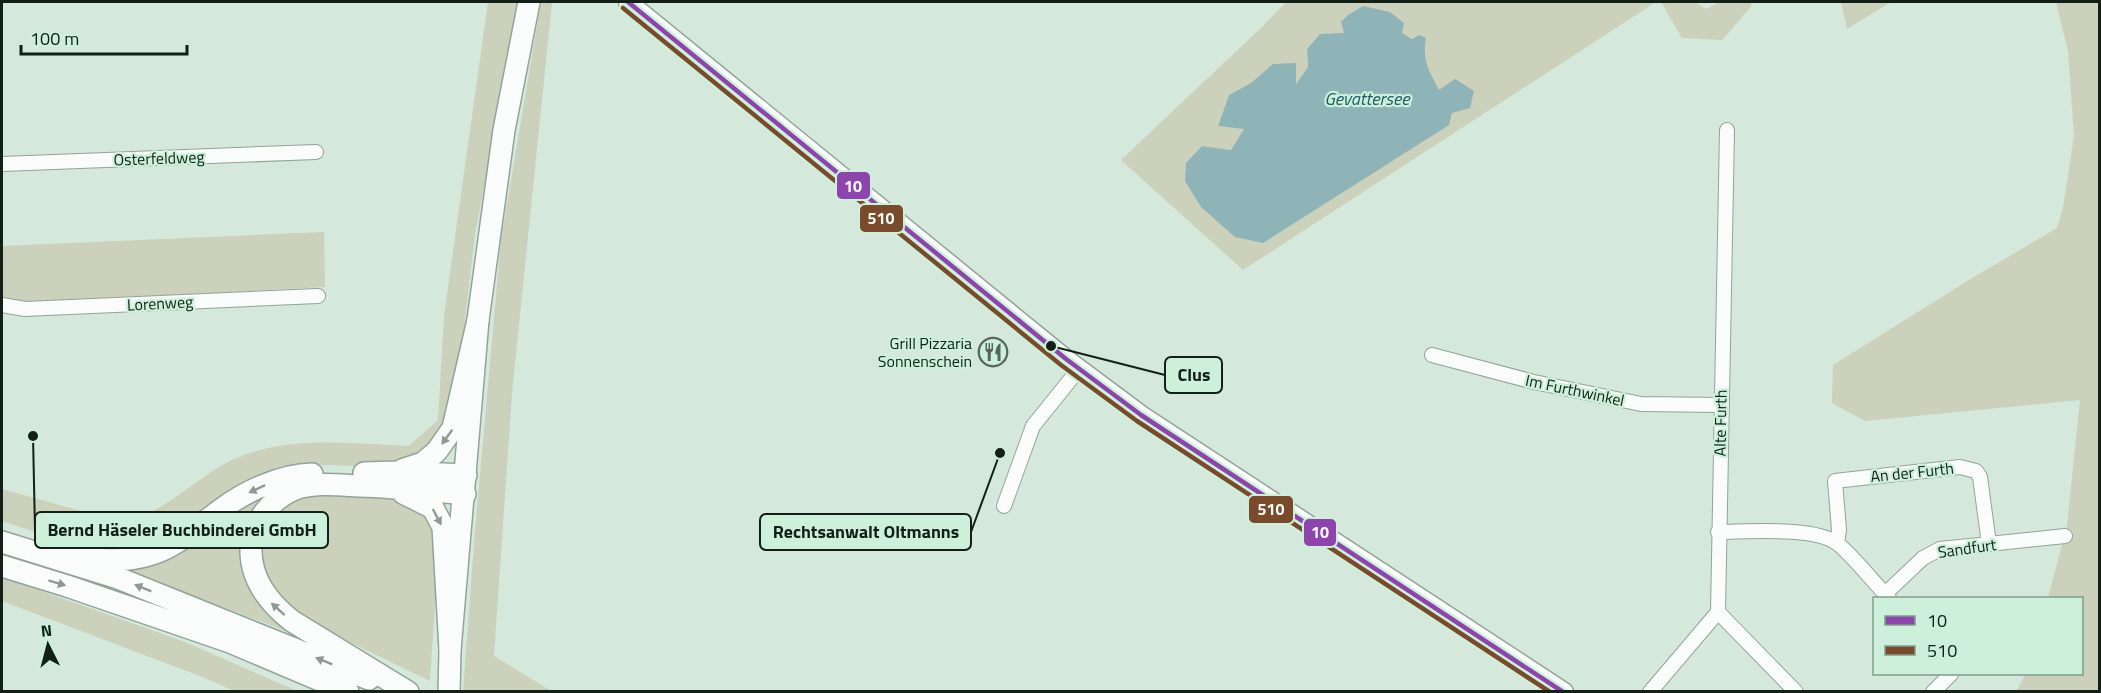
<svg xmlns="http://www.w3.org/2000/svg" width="2101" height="693" font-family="'Titillium Web',sans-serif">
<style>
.green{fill:#cbd1bb;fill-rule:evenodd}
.water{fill:#8fb4b8}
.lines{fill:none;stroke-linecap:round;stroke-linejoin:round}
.minor-casing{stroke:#94a39a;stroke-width:16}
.secondary-casing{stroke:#94a39a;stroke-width:21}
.primary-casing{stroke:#94a39a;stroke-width:24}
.trunk-casing{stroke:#94a39a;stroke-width:24}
.minor{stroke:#f9fcfa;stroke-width:14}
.secondary{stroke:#f9fcfa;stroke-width:18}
.primary{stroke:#f9fcfa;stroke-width:21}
.trunk{stroke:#f9fcfa;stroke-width:21}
.bus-1-casing{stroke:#ccf0d9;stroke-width:9}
.bus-2-casing{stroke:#ccf0d9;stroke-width:9}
.bus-1{stroke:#8e44ad;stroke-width:4.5}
.bus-2{stroke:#7a4b2a;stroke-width:4.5}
.oneway{fill:#919994}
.labels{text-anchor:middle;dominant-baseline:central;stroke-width:4.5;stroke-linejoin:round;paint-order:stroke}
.street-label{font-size:16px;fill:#122018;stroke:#ccf0d9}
.poi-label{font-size:16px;fill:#122018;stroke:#ccf0d9;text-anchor:end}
.water-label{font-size:18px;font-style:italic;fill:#205c69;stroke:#ccf0d9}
.leader{fill:none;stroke:#122018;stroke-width:2}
.callout-dot{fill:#122018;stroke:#ccf0d9;stroke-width:2}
.callout{fill:#ccf0d9;stroke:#122018;stroke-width:2}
.callout-label{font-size:18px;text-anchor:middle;font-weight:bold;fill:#122018}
.line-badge{stroke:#ccf0d9;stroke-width:2}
.badge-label{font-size:16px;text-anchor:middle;font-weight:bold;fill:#fff}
</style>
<rect width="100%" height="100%" fill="#d4e8db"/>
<path class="green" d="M 488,2 L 519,2 L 475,234 L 455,406 L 427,454 L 394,467 L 319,465 L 284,470 L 171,535 L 150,545 L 122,551 L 71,544 L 2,521 L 2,489 C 28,496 55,504 81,511 C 92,515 105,521 116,521 C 160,521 197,474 237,458 C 291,435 352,444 409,446 L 438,420 L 444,316 Z
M 541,2 L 552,2 L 512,393 L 494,656 L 551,691 L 463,691 L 475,531 L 501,240 Z
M 1286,2 L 1656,2 L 1243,270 L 1121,160 L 1263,26 ZM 1402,33 L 1413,39 L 1426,38 C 1422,61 1429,71 1439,91 L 1185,181 L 1202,146 L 1231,150 L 1245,128 L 1218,126 L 1229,95 L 1251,83 L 1273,64 L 1295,85 L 1308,67 L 1307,49 L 1320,34 Z
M 1661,2 L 1695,2 L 1706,9 L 1720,2 L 1752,2 L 1750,8 L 1722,40 L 1682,38 Z
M 1841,2 L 1891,2 L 1847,29 Z
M 2056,2 L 2099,2 L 2099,691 L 2017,691 L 2025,674 L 2082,674 L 2082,598 L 2048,598 L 2067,526 L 2080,400 L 1865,421 L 1832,403 L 1833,365 L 1969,280 L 2057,228 L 2063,208 L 2074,136 L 2068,51 Z
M 324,232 L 325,287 L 26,303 L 2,300 L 2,246 Z
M 286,485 L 243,552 L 302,637 L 117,567 Z
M 327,491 L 400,498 L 429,514 L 439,543 L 430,681 L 298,617 L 267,583 L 259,546 L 271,516 L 287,503 L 306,494 Z
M 2,577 L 185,642 L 297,691 L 234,691 L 205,678 L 2,601 Z"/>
<path class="water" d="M 1363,6 L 1390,12 L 1404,23 L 1402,33 L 1412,39 L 1419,35 L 1426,38 C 1422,60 1429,71 1439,90 L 1455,79 L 1474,91 L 1470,108 L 1452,113 L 1449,125 L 1263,243 L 1235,237 L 1201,207 L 1185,181 L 1186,163 L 1202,146 L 1231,150 L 1244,129 L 1218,126 L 1229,95 L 1251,83 L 1273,64 L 1296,63 L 1296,84 L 1308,67 L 1307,49 L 1320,34 L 1344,33 L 1341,22 L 1348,15 Z"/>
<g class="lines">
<g class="minor-casing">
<path id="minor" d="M 2,164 L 316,152
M 2,305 L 25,309 L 318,296
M 1432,355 L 1534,382 L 1641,404 L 1721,405
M 1004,506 L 1033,426 L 1079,369
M 1718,532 C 1748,532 1815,526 1838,544 C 1854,557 1874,583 1889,598
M 1837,543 L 1839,530 L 1835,481 L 1960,467 L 1976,471 L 1980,477 L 1989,544
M 1885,594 L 1923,558 L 1940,549 L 2065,536
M 1718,612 L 1796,692
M 1650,692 L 1718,612 L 1727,130
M 1933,692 L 1951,674"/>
</g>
<g class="secondary-casing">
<path id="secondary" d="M 628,2 L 1066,359 L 1141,415 L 1564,692"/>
</g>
<g class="primary-casing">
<path id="primary" d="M 449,692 L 450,650 L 478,320 L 504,130 L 529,2"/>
</g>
<g class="trunk-casing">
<path id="trunk" d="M 402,470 L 423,463 L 437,451 L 453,428 L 478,320
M 364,473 L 397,472 L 466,475
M 403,493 L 433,508 L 443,527 L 450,650
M 2,542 L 118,578 L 369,679
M 35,552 C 71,555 113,566 149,555 C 178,547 199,525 223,508 C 248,490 281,475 312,474
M 2,566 L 67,586 L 230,642 L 348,692
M 408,692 L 292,621 C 269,603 250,580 251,548 C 252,522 271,499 295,489 C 315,482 339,485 359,486 C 395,487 429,491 465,494"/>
</g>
<use href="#minor" class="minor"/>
<use href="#secondary" class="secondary"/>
<use href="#primary" class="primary"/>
<use href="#trunk" class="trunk"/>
<g class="bus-1-casing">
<path id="bus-1" d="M 628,2 L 1066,359 L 1141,415 L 1563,692"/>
</g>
<g class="bus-2-casing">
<path id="bus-2" d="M 623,8 L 1061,365 L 1137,421 L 1550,692"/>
</g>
<use href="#bus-1" class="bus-1"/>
<use href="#bus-2" class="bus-2"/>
</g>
<defs><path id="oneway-solid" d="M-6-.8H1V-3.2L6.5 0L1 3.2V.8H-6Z" transform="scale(1.5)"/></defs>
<g class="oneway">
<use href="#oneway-solid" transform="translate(447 437) rotate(126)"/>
<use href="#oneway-solid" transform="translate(257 489) rotate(155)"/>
<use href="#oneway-solid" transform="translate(437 517) rotate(62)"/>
<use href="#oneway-solid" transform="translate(57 583) rotate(17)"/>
<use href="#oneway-solid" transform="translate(143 588) rotate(-158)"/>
<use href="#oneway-solid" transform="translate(278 609) rotate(-138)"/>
<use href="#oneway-solid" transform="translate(324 661) rotate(-158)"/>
</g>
<defs>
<g id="restaurant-ring" transform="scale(1.5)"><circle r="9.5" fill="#ccf0d9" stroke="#56665c" stroke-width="1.5"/><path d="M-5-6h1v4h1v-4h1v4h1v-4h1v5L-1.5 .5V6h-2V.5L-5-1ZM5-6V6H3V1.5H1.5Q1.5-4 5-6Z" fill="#56665c"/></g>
</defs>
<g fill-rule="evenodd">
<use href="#restaurant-ring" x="993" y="352"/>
</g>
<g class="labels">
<g class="street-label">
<text transform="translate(159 158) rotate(-2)">Osterfeldweg</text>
<text transform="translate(160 303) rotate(-3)">Lorenweg</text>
<text transform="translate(1575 390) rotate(12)">Im Furthwinkel</text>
<text transform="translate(1720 423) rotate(-89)">Alte Furth</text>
<text transform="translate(1912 472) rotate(-6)">An der Furth</text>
<text transform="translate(1967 548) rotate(-8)">Sandfurt</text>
</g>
<g class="poi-label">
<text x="972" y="343">Grill Pizzaria<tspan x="972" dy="18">Sonnenschein</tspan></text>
</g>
<g class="water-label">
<text x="1367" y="98">Gevattersee</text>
</g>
</g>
<path class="leader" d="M1051 346L1165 375M33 436L35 530M1000 453L971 532"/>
<g class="callout-dot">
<circle cx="1051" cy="346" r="6"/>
<circle cx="33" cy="436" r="6"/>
<circle cx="1000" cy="453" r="6"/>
</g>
<g class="callout">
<rect x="1165" y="357" width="57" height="36" rx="6"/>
<rect x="35" y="512" width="293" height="36" rx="6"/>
<rect x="760" y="514" width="211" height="36" rx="6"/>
</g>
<g class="callout-label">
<text x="1194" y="381">Clus</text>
<text x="182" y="536">Bernd Häseler Buchbinderei GmbH</text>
<text x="866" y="538">Rechtsanwalt Oltmanns</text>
</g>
<g class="line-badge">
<rect x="836" y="171" width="35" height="29" rx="6" fill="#8e44ad"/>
<rect x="859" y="204" width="45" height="29" rx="6" fill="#7a4b2a"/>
<rect x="1248" y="495" width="46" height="29" rx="6" fill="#7a4b2a"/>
<rect x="1303" y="518" width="34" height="29" rx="6" fill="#8e44ad"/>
</g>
<g class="badge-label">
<text x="853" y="192">10</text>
<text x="881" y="224">510</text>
<text x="1271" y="515">510</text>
<text x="1320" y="538">10</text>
</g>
<rect width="2101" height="693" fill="none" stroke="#122018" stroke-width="6"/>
<rect x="1873" y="597" width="210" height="78" fill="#ccf0d9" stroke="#829d8c" stroke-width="1.5"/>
<rect x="1885" y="616" width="30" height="9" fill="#8e44ad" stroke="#829d8c" stroke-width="1.5"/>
<text x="1927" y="627" font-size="18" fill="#122018">10</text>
<rect x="1885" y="646" width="30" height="9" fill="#7a4b2a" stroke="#829d8c" stroke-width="1.5"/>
<text x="1927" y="657" font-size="18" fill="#122018">510</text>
<g transform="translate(48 645) rotate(354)" stroke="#ccf0d9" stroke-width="4.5" paint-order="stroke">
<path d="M0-4.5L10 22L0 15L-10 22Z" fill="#122018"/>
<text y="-9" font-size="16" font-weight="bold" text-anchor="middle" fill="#122018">N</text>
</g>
<path d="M21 45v9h166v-9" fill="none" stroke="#122018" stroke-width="3"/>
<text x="30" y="45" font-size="18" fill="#122018" stroke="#ccf0d9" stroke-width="4.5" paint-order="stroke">100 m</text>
</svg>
